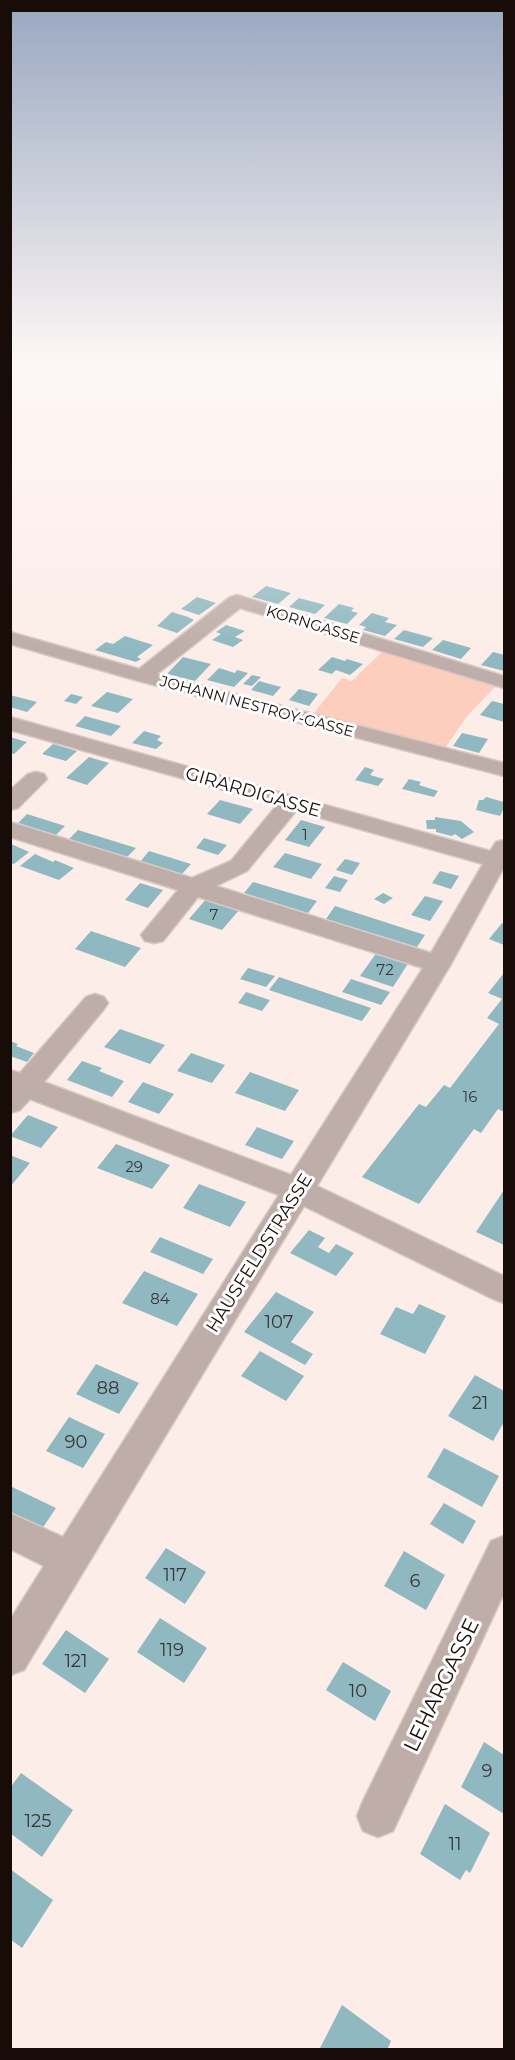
<svg xmlns="http://www.w3.org/2000/svg" width="515" height="2060" font-family="Montserrat,sans-serif">
<style>
.green{fill:#fdcdbd}
.building{fill:#8fb8c1}
.lines{fill:none;stroke-linecap:round;stroke-linejoin:round}
.minor-casing{stroke:#d8c9c4;stroke-width:3}
.minor{fill:#beada8;fill-rule:evenodd}
.labels{text-anchor:middle;dominant-baseline:central;stroke-width:6;stroke-linejoin:round;paint-order:stroke}
.far-street-label{font-size:15px;fill:#180c08;stroke:#fefefe}
.number-label{font-size:15px;fill:#363736}
.street-label{font-size:18px;fill:#180c08;stroke:#fefefe}
.near-number-label{font-size:18px;fill:#363736}
.near-street-label{font-size:21px;fill:#180c08;stroke:#fefefe}
</style>
<rect width="100%" height="100%" fill="#fcede8"/>
<path class="green" d="M 385,649 L 498,684 L 468,715 L 443,751 L 311,717 L 342,678 L 352,681 Z"/>
<path class="building" d="M 266,586 L 291,593 L 278,604 L 252,597 Z
M 197,597 L 216,603 L 199,615 L 181,609 Z
M 299,598 L 325,605 L 315,614 L 289,607 Z
M 339,604 L 354,608 L 351,611 L 358,613 L 347,624 L 324,618 Z
M 172,612 L 188,617 L 194,620 L 177,633 L 157,626 Z
M 372,613 L 389,618 L 385,622 L 397,625 L 385,636 L 363,630 L 366,627 L 359,625 Z
M 226,625 L 245,631 L 235,637 L 243,640 L 233,647 L 212,640 L 221,634 L 216,632 Z
M 404,630 L 433,638 L 423,647 L 394,639 Z
M 125,636 L 153,645 L 137,657 L 141,659 L 136,662 L 95,650 L 106,642 L 113,644 Z
M 443,640 L 471,648 L 461,659 L 432,650 Z
M 493,652 L 504,655 L 504,671 L 481,665 Z
M 183,657 L 211,664 L 195,681 L 167,674 Z
M 332,657 L 345,661 L 347,659 L 363,664 L 350,675 L 336,670 L 332,674 L 318,670 Z
M 219,668 L 235,673 L 237,670 L 248,673 L 234,687 L 207,680 Z
M 252,675 L 261,677 L 252,686 L 243,684 Z
M 259,681 L 281,687 L 273,696 L 251,690 Z
M 299,689 L 318,694 L 309,706 L 289,700 Z
M 107,692 L 133,699 L 118,713 L 91,706 Z
M 71,694 L 83,697 L 76,704 L 64,701 Z
M 10,695 L 37,702 L 27,712 L 10,707 Z
M 492,701 L 504,704 L 504,722 L 480,715 Z
M 85,716 L 121,726 L 111,736 L 75,726 Z
M 144,731 L 161,736 L 157,740 L 163,743 L 156,749 L 132,743 Z
M 462,733 L 488,739 L 479,753 L 453,746 Z
M 10,737 L 27,742 L 14,754 L 10,753 Z
M 53,744 L 77,751 L 66,761 L 42,754 Z
M 89,757 L 109,763 L 87,785 L 66,778 Z
M 365,767 L 374,770 L 370,775 L 384,779 L 378,786 L 355,780 Z
M 409,779 L 421,782 L 419,785 L 438,791 L 434,797 L 402,789 Z
M 486,797 L 504,802 L 504,808 L 500,816 L 476,810 L 479,800 L 483,800 Z
M 220,800 L 253,809 L 240,824 L 207,814 Z
M 27,814 L 65,826 L 56,835 L 18,823 Z
M 435,817 L 461,821 L 474,832 L 462,839 L 455,834 L 452,836 L 436,832 L 436,829 L 427,829 L 426,820 L 435,820 Z
M 301,820 L 325,827 L 309,847 L 285,840 Z
M 78,830 L 136,848 L 127,857 L 69,839 Z
M 204,838 L 227,845 L 218,855 L 196,848 Z
M 11,844 L 29,852 L 14,864 L 10,863 Z
M 149,851 L 191,864 L 181,875 L 140,862 Z
M 285,853 L 322,864 L 311,879 L 273,867 Z
M 35,854 L 53,862 L 55,860 L 74,868 L 59,880 L 20,866 Z
M 345,859 L 360,863 L 352,875 L 336,870 Z
M 440,871 L 459,876 L 451,889 L 432,883 Z
M 334,876 L 348,880 L 340,892 L 325,888 Z
M 253,882 L 317,901 L 308,913 L 244,893 Z
M 140,883 L 163,890 L 148,908 L 125,900 Z
M 383,893 L 393,898 L 384,904 L 374,899 Z
M 425,896 L 443,901 L 430,921 L 411,915 Z
M 207,898 L 240,909 L 222,930 L 189,919 Z
M 335,906 L 425,935 L 417,947 L 326,919 Z
M 502,923 L 504,924 L 504,945 L 489,939 Z
M 91,931 L 141,948 L 125,967 L 75,949 Z
M 377,952 L 409,962 L 393,987 L 360,976 Z
M 248,968 L 275,976 L 266,987 L 240,979 Z
M 504,973 L 504,1112 L 498,1109 L 481,1133 L 474,1129 L 419,1204 L 362,1177 L 419,1104 L 426,1107 L 444,1085 L 450,1088 L 499,1024 L 487,1018 L 502,999 L 488,993 Z
M 279,977 L 371,1008 L 362,1021 L 269,990 Z
M 351,979 L 390,992 L 381,1005 L 342,992 Z
M 246,992 L 270,1000 L 262,1011 L 238,1003 Z
M 120,1029 L 165,1045 L 150,1064 L 104,1047 Z
M 10,1041 L 18,1044 L 16,1046 L 34,1053 L 27,1062 L 10,1056 Z
M 191,1053 L 225,1065 L 212,1083 L 177,1071 Z
M 82,1061 L 102,1068 L 99,1071 L 124,1081 L 112,1097 L 67,1080 Z
M 250,1072 L 299,1090 L 285,1111 L 235,1093 Z
M 143,1082 L 174,1094 L 159,1114 L 128,1102 Z
M 28,1115 L 58,1127 L 41,1148 L 10,1136 Z
M 257,1127 L 294,1141 L 282,1159 L 245,1145 Z
M 116,1144 L 170,1165 L 152,1189 L 97,1168 Z
M 10,1155 L 30,1163 L 10,1187 Z
M 199,1184 L 246,1202 L 230,1227 L 183,1208 Z
M 504,1190 L 504,1245 L 476,1232 Z
M 309,1230 L 325,1238 L 318,1247 L 329,1253 L 336,1244 L 354,1253 L 336,1276 L 290,1253 Z
M 160,1237 L 213,1259 L 203,1274 L 150,1252 Z
M 144,1271 L 198,1294 L 177,1326 L 122,1303 Z
M 276,1292 L 314,1312 L 291,1342 L 313,1354 L 305,1365 L 244,1332 Z
M 419,1304 L 446,1316 L 425,1354 L 380,1334 L 396,1307 L 413,1314 Z
M 260,1351 L 304,1376 L 286,1401 L 241,1376 Z
M 96,1364 L 139,1383 L 119,1414 L 76,1394 Z
M 475,1375 L 504,1391 L 504,1422 L 493,1441 L 448,1416 Z
M 69,1417 L 105,1434 L 83,1468 L 46,1451 Z
M 444,1448 L 499,1476 L 482,1507 L 427,1477 Z
M 10,1486 L 56,1508 L 38,1535 L 10,1521 Z
M 444,1503 L 476,1521 L 463,1544 L 430,1524 Z
M 166,1548 L 206,1572 L 185,1604 L 145,1578 Z
M 404,1551 L 445,1575 L 426,1610 L 384,1586 Z
M 160,1618 L 207,1648 L 184,1683 L 137,1652 Z
M 66,1630 L 109,1659 L 85,1693 L 42,1664 Z
M 343,1662 L 391,1691 L 375,1721 L 326,1690 Z
M 484,1742 L 504,1755 L 504,1814 L 461,1787 Z
M 21,1773 L 73,1810 L 42,1857 L 10,1833 L 10,1788 Z
M 445,1804 L 490,1833 L 470,1873 L 466,1870 L 460,1880 L 420,1854 Z
M 10,1869 L 53,1900 L 22,1948 L 10,1939 Z
M 342,2005 L 391,2041 L 387,2050 L 319,2050 Z"/>
<g class="lines">
<g class="minor-casing">
<path id="minor" d="M 237,595 L 504,676 L 504,688 L 240,608 L 157,674 L 504,763 L 504,776 L 135,680 L 10,644 L 10,632 L 139,669 L 230,597 Z
M 10,717 L 490,851 L 496,842 L 504,840 L 504,867 L 451,964 L 317,1186 L 504,1276 L 504,1303 L 493,1299 L 304,1206 L 24,1670 L 10,1675 L 10,1620 L 44,1566 L 10,1549 L 10,1513 L 63,1537 L 279,1195 L 30,1099 L 20,1110 L 10,1113 L 10,1070 L 20,1073 L 86,997 L 95,994 L 104,997 L 108,1003 L 104,1009 L 44,1082 L 291,1175 L 423,968 L 198,897 L 163,941 L 154,943 L 145,941 L 141,935 L 178,890 L 10,837 L 10,822 L 192,878 L 231,861 L 277,805 L 10,730 ZM 296,811 L 483,864 L 431,953 L 216,886 L 247,871 Z
M 36,772 L 44,774 L 47,779 L 18,808 L 10,810 L 10,790 L 28,774 Z
M 504,1536 L 504,1593 L 393,1831 L 378,1837 L 363,1831 L 357,1816 L 363,1801 L 491,1541 Z"/>
</g>
<use href="#minor" class="minor"/>
</g>
<linearGradient id="sky" x2="0" y2="1"><stop stop-color="#98a7c0"/><stop offset="0.56" stop-color="#fef7f5"/><stop offset="1" stop-color="#fef7f5" stop-opacity="0"/></linearGradient>
<rect width="515" height="651" fill="url(#sky)"/>
<g class="labels">
<g class="far-street-label">
<text transform="translate(313 624) rotate(17)">KORNGASSE</text>
<text transform="translate(257 706) rotate(15)">JOHANN NESTROY-GASSE</text>
</g>
<g class="number-label">
<text x="305" y="834">1</text>
<text x="214" y="914">7</text>
<text x="385" y="969">72</text>
<text x="470" y="1096">16</text>
<text x="134" y="1166">29</text>
<text x="160" y="1298">84</text>
</g>
<g class="street-label">
<text transform="translate(253 792) rotate(16)">GIRARDIGASSE</text>
<text transform="translate(259 1253) rotate(-58)">HAUSFELDSTRASSE</text>
</g>
<g class="near-number-label">
<text x="279" y="1322">107</text>
<text x="108" y="1388">88</text>
<text x="480" y="1403">21</text>
<text x="76" y="1442">90</text>
<text x="175" y="1575">117</text>
<text x="415" y="1581">6</text>
<text x="172" y="1650">119</text>
<text x="76" y="1661">121</text>
<text x="358" y="1691">10</text>
<text x="487" y="1771">9</text>
<text x="38" y="1821">125</text>
<text x="455" y="1844">11</text>
</g>
<g class="near-street-label">
<text transform="translate(441 1685) rotate(-64)">LEHARGASSE</text>
</g>
</g>
<rect width="515" height="2060" fill="none" stroke="#180c08" stroke-width="24"/>
</svg>
